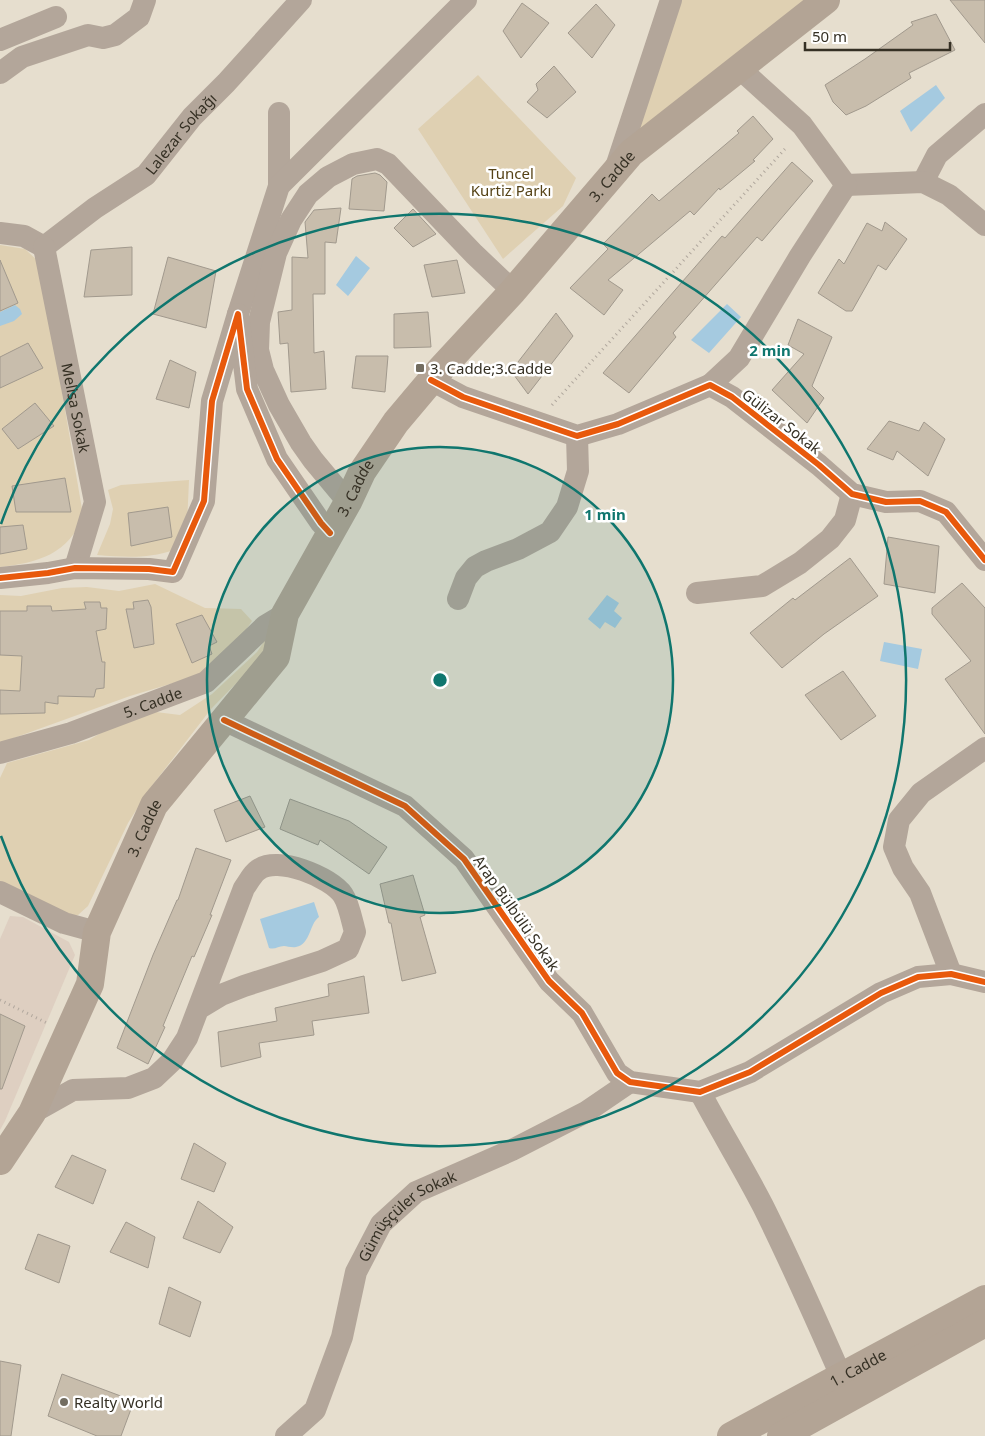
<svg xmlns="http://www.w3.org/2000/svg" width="985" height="1436" font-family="'Noto Sans',sans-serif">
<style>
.commercial{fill:#decfc1}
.green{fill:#dfd0b2}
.water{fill:#a5cae0}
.building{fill:#c8bdac;stroke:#a1998d}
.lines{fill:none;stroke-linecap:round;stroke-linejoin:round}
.path{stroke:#b0a79d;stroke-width:3;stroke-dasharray:1 4;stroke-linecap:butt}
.minor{stroke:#b3a69a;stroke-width:22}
.major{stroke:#b3a495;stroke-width:28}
.cycleway-casing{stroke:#fff;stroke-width:9}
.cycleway{stroke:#e8590c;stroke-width:6}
.ring{fill:none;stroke:#0f766e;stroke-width:2.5}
.poi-dot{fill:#736d60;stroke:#fff;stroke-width:2}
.labels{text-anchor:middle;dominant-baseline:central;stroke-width:5;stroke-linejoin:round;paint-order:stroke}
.street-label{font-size:15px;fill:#353024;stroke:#fff}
.park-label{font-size:15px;fill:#564317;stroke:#fff}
.poi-label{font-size:15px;fill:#353024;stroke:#fff;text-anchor:start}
.centre{fill:#0f766e;stroke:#fff;stroke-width:2.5}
.ring-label{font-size:15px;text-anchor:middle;font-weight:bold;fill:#0f766e;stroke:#fff;stroke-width:5;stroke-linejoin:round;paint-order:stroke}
</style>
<rect width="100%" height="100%" fill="#e6dece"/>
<path class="commercial" d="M 10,916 L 23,917 L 69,942 L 75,955 L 5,1121 L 0,1130 L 0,939 Z"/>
<path class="green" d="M 671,0 L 826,0 L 631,153 Z
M 478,75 L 576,178 L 563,206 L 503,259 L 418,129 Z
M 0,245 L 25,249 L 40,263 L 83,515 C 70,554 37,563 0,567 Z
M 189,480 L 187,525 L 174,550 C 147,559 125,557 97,555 L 110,524 L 113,509 L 108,490 L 121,485 Z
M 155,584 L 205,608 L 241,609 L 252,621 L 231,652 L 197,676 L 130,696 L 0,743 L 0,595 L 21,596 L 62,588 L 87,587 L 119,591 Z
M 269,634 L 262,657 L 211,709 L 151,787 L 128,823 L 88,906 L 78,915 L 69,918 L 0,886 L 0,778 L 7,763 L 89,740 L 119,722 L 156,712 L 180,715 L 212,694 L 257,652 Z"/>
<path class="water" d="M 936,85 L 945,98 L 911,132 L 900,111 Z
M 356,256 L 370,268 L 348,296 L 336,285 Z
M 727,304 L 741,317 L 709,353 L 691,340 Z
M 15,305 L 20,309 L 22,314 L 14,321 L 0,326 L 0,312 Z
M 607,595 L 619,603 L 614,611 L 622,618 L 615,628 L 605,622 L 600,629 L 588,619 Z
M 884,642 L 922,649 L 918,669 L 880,661 Z
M 314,902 L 319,917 C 309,924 311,944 296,947 C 292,948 287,946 284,946 C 278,946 275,950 269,948 L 260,919 Z"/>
<path class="building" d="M 950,0 L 985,0 L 985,43 Z
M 522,3 L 549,23 L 521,58 L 503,31 Z
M 596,4 L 615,25 L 592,58 L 568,33 Z
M 936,14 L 955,50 L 909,73 L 911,78 L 866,106 L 846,115 L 833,102 L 825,85 L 865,59 L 913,25 L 911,22 Z
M 554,66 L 576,92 L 547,118 L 527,102 L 538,90 L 536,84 Z
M 753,116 L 773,139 L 753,160 L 755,161 L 720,190 L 719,188 L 694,215 L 690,211 L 608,280 L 623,290 L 604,315 L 570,288 L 608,249 L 603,244 L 652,194 L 659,201 L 739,133 L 737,131 Z
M 792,162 L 813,181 L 762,241 L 757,237 L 673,333 L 676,337 L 629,393 L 603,373 L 722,236 L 725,238 Z
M 375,173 L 380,175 L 387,182 L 384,211 L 349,209 L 352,179 L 357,176 Z
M 341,208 L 336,243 L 325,242 L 325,294 L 313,294 L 314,353 L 324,351 L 326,389 L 291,392 L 288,343 L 280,344 L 278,312 L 292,310 L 292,257 L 308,258 L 305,222 L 314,210 Z
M 413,209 L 436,234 L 413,247 L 394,228 Z
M 885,222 L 907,239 L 886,270 L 878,265 L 852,311 L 846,311 L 818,293 L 839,259 L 844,264 L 867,223 L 882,231 Z
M 132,247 L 132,295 L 84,297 L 91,250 Z
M 168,257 L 216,271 L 206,328 L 153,314 Z
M 0,260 L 18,303 L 0,311 Z
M 457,260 L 465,293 L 432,297 L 424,265 Z
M 428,312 L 431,347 L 394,348 L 394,314 Z
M 556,313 L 573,336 L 528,394 L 511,371 Z
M 798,319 L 832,337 L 812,386 L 824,398 L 807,423 L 772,390 L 804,354 L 788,345 Z
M 28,343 L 43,368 L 0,388 L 0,357 Z
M 356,356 L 388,356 L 385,392 L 352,388 Z
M 170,360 L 196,372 L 189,408 L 156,399 Z
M 35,403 L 54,426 L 18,449 L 2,429 Z
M 889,421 L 919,431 L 924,422 L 945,439 L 928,476 L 897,451 L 893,460 L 867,449 Z
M 65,478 L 71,512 L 16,512 L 12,486 Z
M 168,507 L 172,537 L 131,546 L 128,513 Z
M 23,525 L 27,549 L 0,554 L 0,527 Z
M 888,537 L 939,546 L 935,593 L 884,584 Z
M 850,558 L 878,596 L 824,634 L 782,668 L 750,633 L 793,598 L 795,600 Z
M 962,583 L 985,608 L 985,734 L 945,679 L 971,661 L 932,614 L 932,608 Z
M 148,600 L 151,607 L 154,644 L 134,648 L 126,609 L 134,609 L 133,602 Z
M 84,602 L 100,602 L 101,608 L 107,608 L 106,629 L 96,631 L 102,662 L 105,662 L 104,688 L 96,689 L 94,697 L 58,696 L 58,704 L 45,702 L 45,713 L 0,714 L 0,690 L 20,691 L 22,656 L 0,655 L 0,611 L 27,611 L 27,606 L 51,606 L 52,611 L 86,609 Z
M 202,615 L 217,642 L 209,646 L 212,654 L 192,663 L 176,624 Z
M 843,671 L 876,716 L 841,740 L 805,695 Z
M 250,796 L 265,827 L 226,842 L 214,810 Z
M 290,799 L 349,821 L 387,847 L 369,874 L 320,840 L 318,845 L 280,829 Z
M 196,848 L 231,860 L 210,915 L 212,915 L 194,957 L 192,956 L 163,1026 L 165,1027 L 148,1064 L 117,1048 L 153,955 L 177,900 L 178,900 Z
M 413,875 L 425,915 L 420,917 L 436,973 L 402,981 L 391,923 L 389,923 L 380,884 Z
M 364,976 L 369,1013 L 312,1021 L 314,1035 L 259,1043 L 261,1057 L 221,1067 L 218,1032 L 277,1021 L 275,1008 L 329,996 L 328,984 Z
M 0,1014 L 25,1026 L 2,1089 L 0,1089 Z
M 194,1143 L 226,1163 L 214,1192 L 181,1179 Z
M 72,1155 L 106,1170 L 93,1204 L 55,1187 Z
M 198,1201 L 233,1227 L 220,1253 L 183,1238 Z
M 126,1222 L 155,1237 L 148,1268 L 110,1252 Z
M 38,1234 L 70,1246 L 59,1283 L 25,1269 Z
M 169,1287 L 201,1302 L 190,1337 L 159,1324 Z
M 0,1361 L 21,1365 L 11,1436 L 0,1436 Z
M 62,1374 L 134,1401 L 121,1436 L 97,1436 L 48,1416 Z"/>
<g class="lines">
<path class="path" d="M 552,405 L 785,149
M 0,1000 L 49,1024"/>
<g class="minor">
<path d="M 0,40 L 56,17"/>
<path d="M 0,73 L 22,57 L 88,35 L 103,38 L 115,35 L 139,17 L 145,0"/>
<path d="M 279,113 L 279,186"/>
<path d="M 615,170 L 671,0"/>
<path d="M 923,182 L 937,155 L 985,114"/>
<path d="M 846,185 L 923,182 L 949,195 L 985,225"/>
<path d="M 0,233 L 24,236 L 44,247"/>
<path id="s1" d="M 44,247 L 95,208 L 146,175 L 192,117 L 226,83 L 301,0"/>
<path id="s2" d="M 44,247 L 95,502 L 75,568"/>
<path d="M 238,314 L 279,186 L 466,0"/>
<path d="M 431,380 L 463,397 L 577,436 L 618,424 L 710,385 L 732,397 L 819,465 L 852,494 L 886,502 L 920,501 L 946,512 L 985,560"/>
<path d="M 710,385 L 739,358 L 800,256 L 846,185 L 802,125 L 738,67"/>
<path d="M 348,502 L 313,460 L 301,443 L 279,405 L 263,370 L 258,350 L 259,322 L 276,253 L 291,220 L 308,194 L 328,177 L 353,164 L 377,159 L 388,164 L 474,254 L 513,291"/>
<path d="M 0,578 L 48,573 L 75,568 L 149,569 L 173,572 L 204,501 L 212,401 L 238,314 L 247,389 L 277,459 L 321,523 L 330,533"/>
<path d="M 697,593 L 762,586 L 800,563 L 830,539 L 845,520 L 852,494"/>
<path d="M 458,599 L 466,578 L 475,567 L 486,561 L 518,549 L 550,532 L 567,507 L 578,471 L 577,436"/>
<path d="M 224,720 L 405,806 L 464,859 L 549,981 L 582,1013 L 617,1073 L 630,1082 L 700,1092 L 750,1072 L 881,993 L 918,977 L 951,974 L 985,982"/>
<path id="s3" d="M 0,753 L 71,733 L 206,682 L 265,626 L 285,614"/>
<path d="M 0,892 L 64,923 L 97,932"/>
<path d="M 951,974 L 920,893 L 903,868 L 894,847 L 899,820 L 921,793 L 985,748"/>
<path d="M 700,1092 C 720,1130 743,1167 763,1206 C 791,1262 816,1319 841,1376"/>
<path d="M 32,1113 L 73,1090 L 128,1088 L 154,1078 L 172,1061 L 187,1038 L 244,888 C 248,883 252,874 258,870 C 277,855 331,877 343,895 C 349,904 352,921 355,932 L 348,949 L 322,961 L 244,986 L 221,995 L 198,1009"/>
<path id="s4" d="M 286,1436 L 315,1410 L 342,1337 L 356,1272 L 381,1224 L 416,1192 L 512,1150 L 586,1112 L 630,1082"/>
</g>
<g class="major">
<path id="s5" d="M 0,1161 L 32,1113 L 90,984 L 97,932 L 154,805 L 276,657 L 285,614 L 348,502 L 362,472 L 396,422 L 439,371 L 513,291 L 631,153 L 826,0"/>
<path id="s6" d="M 731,1436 L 985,1299"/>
<path d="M 781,1436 L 985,1323"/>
</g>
<g class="cycleway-casing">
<path id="cycleway" d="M 431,380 L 463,397 L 577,436 L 618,424 L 710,385 L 732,397 L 819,465 L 852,494 L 886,502 L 920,501 L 946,512 L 985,560
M 0,578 L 48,573 L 75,568 L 149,569 L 173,572 L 204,501 L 212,401 L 238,314 L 247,389 L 277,459 L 321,523 L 330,533
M 224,720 L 405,806 L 464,859 L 549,981 L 582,1013 L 617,1073 L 630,1082 L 700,1092 L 750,1072 L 881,993 L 918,977 L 951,974 L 985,982"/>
</g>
<use href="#cycleway" class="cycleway"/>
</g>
<circle cx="440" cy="680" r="233" fill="#0f766e" fill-opacity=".12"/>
<g class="ring">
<circle cx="440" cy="680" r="233"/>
<path d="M1 524A466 466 0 1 1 1 836"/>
</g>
<g class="poi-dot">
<rect x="415" y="363" width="10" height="10" rx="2.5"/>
<circle cx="64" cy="1402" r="5"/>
</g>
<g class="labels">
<g class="street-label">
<text stroke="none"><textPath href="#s1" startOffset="179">Lalezar Sokağı</textPath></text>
<text stroke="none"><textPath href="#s5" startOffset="1176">3. Cadde</textPath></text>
<text stroke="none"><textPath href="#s2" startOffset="164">Melisa Sokak</textPath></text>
<text transform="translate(782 421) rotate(38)">Gülizar Sokak</text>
<text stroke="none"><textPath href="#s5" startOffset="771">3. Cadde</textPath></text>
<text stroke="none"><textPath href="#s3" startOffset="161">5. Cadde</textPath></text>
<text stroke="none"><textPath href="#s5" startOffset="366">3. Cadde</textPath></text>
<text transform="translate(517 913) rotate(55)">Arap Bülbülü Sokak</text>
<text stroke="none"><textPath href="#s4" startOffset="262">Gümüşçüler Sokak</textPath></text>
<text stroke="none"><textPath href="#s6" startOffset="144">1. Cadde</textPath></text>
</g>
<g class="park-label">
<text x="511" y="173">Tuncel<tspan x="511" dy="17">Kurtiz Parkı</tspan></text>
</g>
<g class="poi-label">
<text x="430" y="368">3. Cadde;3.Cadde</text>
<text x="74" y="1402">Realty World</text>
</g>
</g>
<circle cx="440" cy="680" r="8" class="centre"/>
<g class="ring-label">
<text x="770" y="356">2 min</text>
<text x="605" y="520">1 min</text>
</g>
<path d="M805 42v8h145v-8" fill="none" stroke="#353024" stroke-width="2.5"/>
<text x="812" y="42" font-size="15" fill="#353024" stroke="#ffffff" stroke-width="4" paint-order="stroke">50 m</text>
</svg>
